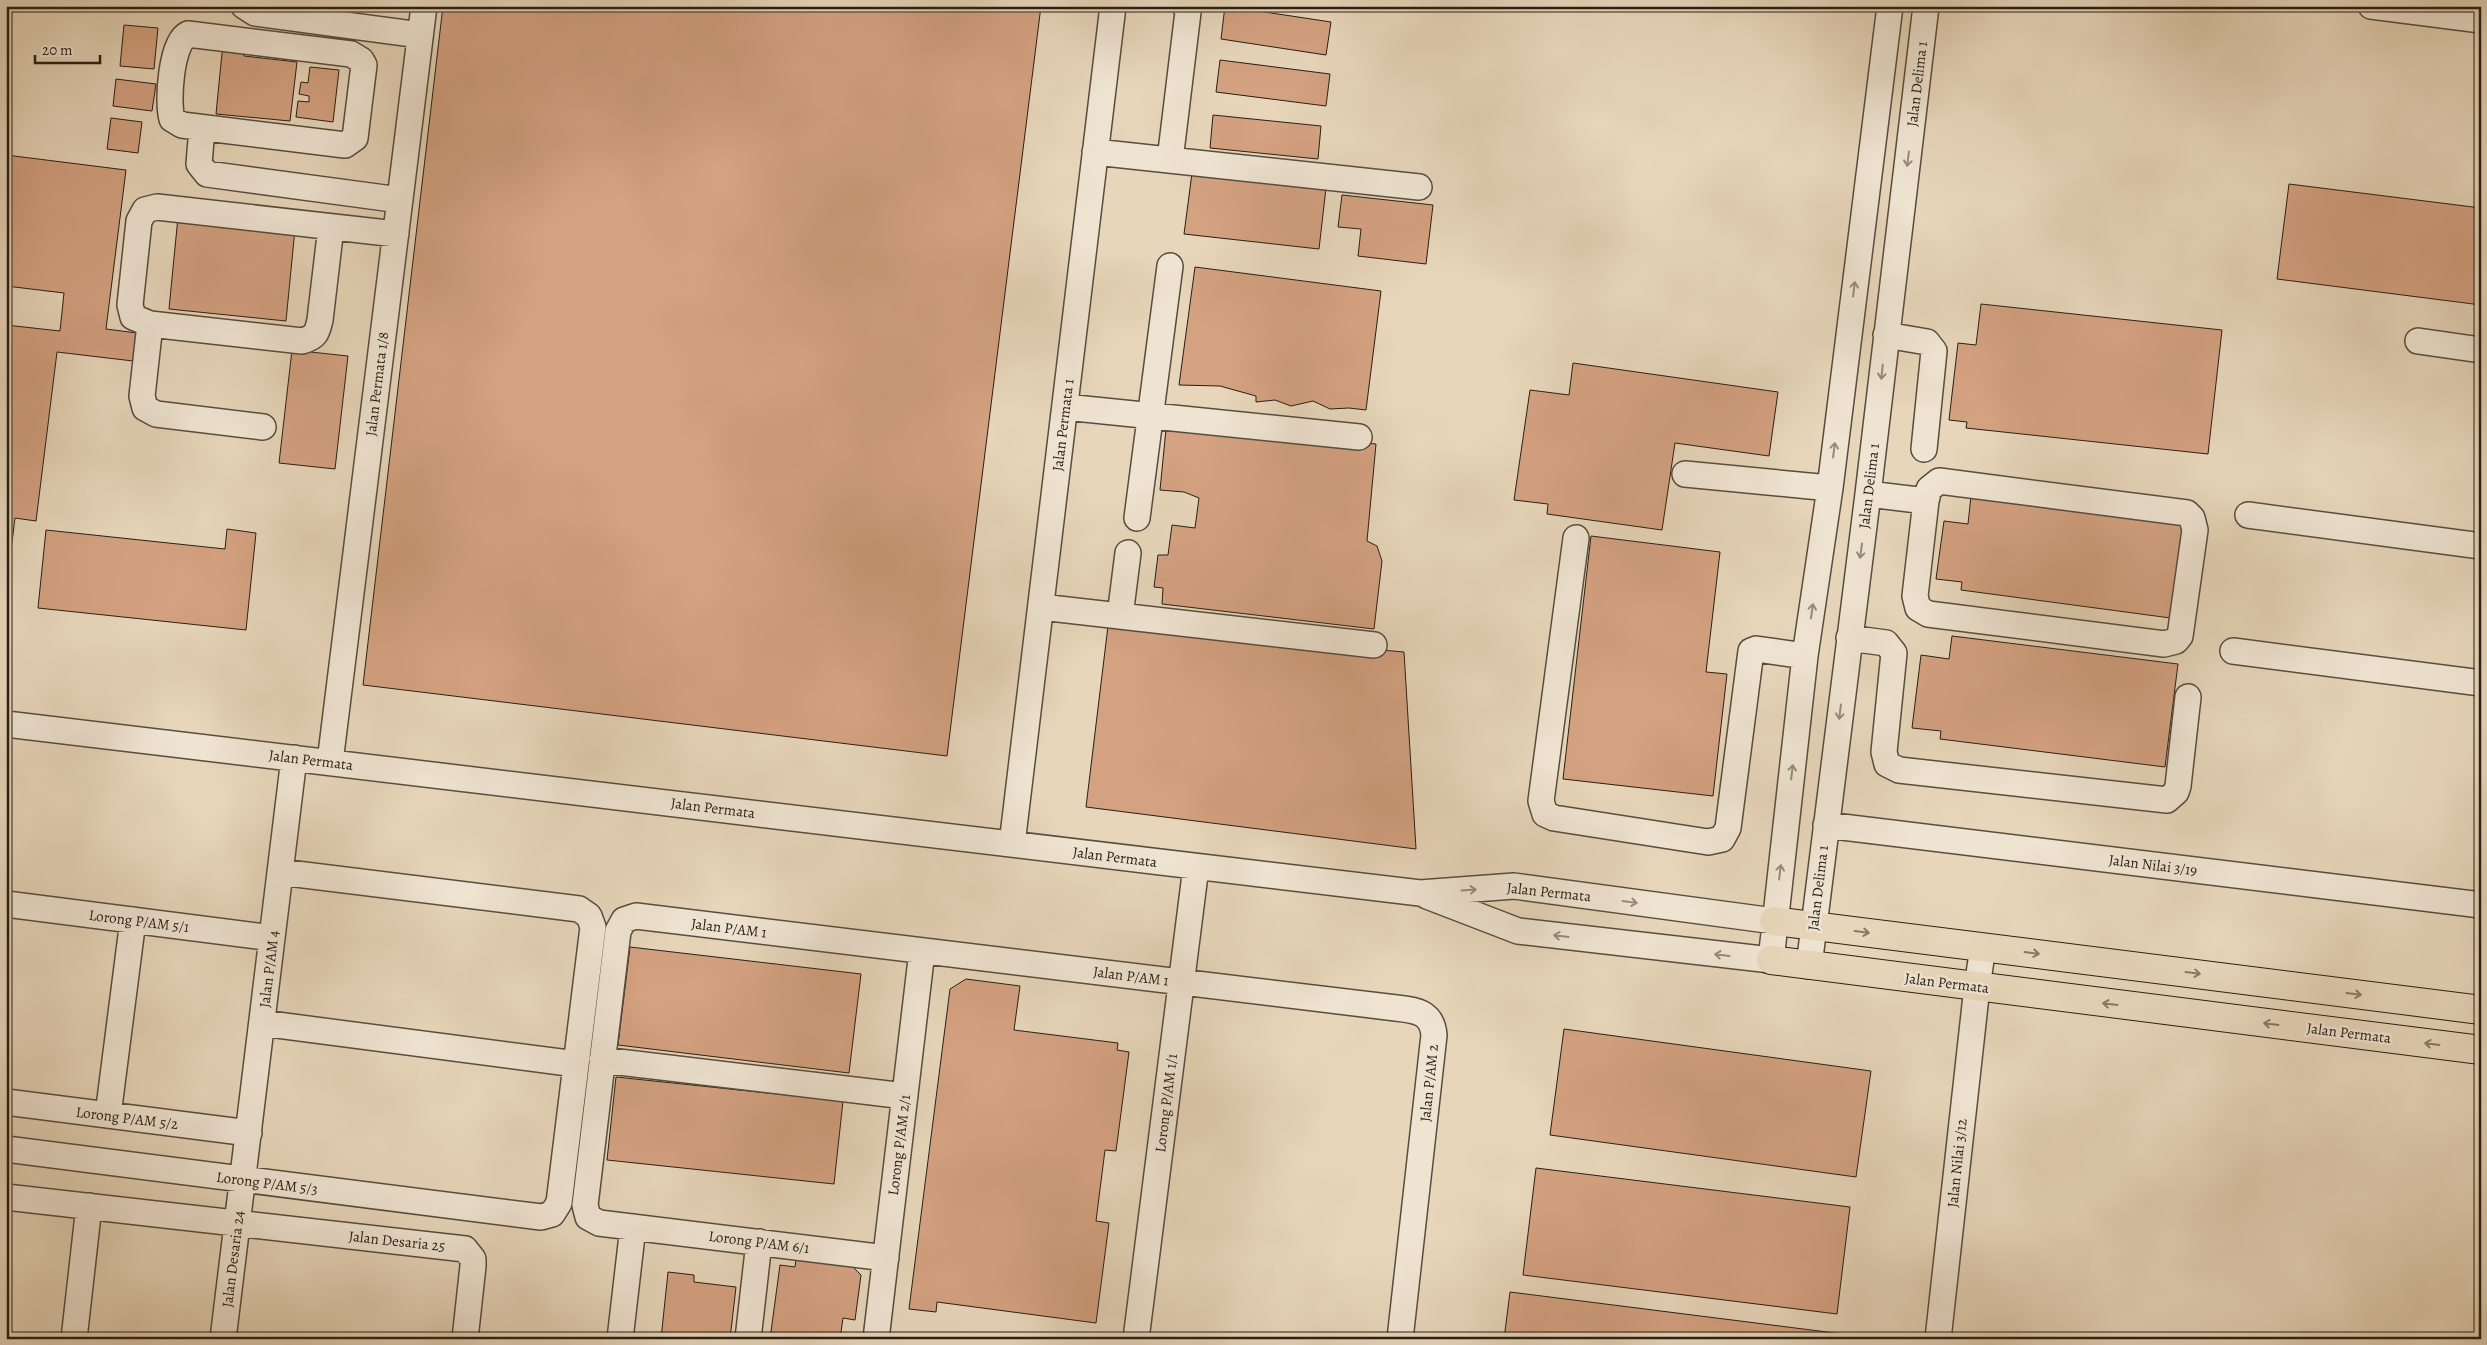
<svg xmlns="http://www.w3.org/2000/svg" width="2487" height="1345" font-family="Alegreya,serif">
<style>
.building{fill:#d4a181;stroke:#271f14}
.lines{fill:none;stroke-linecap:round;stroke-linejoin:round}
.minor-casing{stroke:#574d3e;stroke-width:28}
.major-casing{stroke:#271f14;stroke-width:30}
.minor{stroke:#efe4d2;stroke-width:25}
.major{stroke:#e7d6ba;stroke-width:28}
.oneway{stroke:#958b7c}
.oneway2{stroke:#877a67}
.labels{text-anchor:middle;dominant-baseline:central;stroke-width:5;stroke-linejoin:round;paint-order:stroke}
.street-label{font-size:15px;fill:#271f14;stroke:#efe4d2}
</style>
<rect width="100%" height="100%" fill="#e7d6ba"/>
<filter id="stains"><feTurbulence type="fractalNoise" baseFrequency=".004" numOctaves="4"/><feColorMatrix values="0 0 0 0 .2 0 0 0 0 .09 0 0 0 0 .02 0 0 0 .5 -.17"/></filter>
<radialGradient id="worn" r=".72"><stop offset=".6" stop-color="#630" stop-opacity="0"/><stop offset="1" stop-color="#630" stop-opacity=".3"/></radialGradient>
<path class="building" d="M 312,6 L 347,6 L 346,16 L 312,12 Z
M 443,6 L 1041,6 L 947,756 L 363,685 Z
M 1225,6 L 1331,22 L 1326,55 L 1221,39 Z
M 124,25 L 158,28 L 154,69 L 120,66 Z
M 223,43 L 245,45 L 244,56 L 297,62 L 290,121 L 216,114 Z
M 1220,60 L 1330,74 L 1326,106 L 1216,92 Z
M 310,67 L 339,70 L 333,122 L 296,117 L 298,101 L 309,102 L 309,96 L 299,94 L 301,82 L 308,83 Z
M 116,79 L 156,84 L 152,111 L 113,106 Z
M 1213,115 L 1321,126 L 1318,159 L 1210,148 Z
M 111,118 L 142,122 L 138,153 L 107,149 Z
M 6,155 L 126,170 L 106,329 L 137,333 L 133,361 L 57,352 L 36,521 L 15,518 L 6,591 L 6,325 L 60,331 L 64,293 L 6,286 Z
M 1192,173 L 1326,188 L 1319,249 L 1184,234 Z
M 2289,184 L 2481,208 L 2481,305 L 2277,279 Z
M 1342,195 L 1433,205 L 1426,264 L 1358,256 L 1361,229 L 1338,227 Z
M 178,217 L 295,229 L 286,321 L 169,309 Z
M 1195,267 L 1381,291 L 1366,410 L 1349,408 L 1330,409 L 1313,401 L 1291,406 L 1275,400 L 1256,402 L 1256,396 L 1220,386 L 1179,385 Z
M 1981,304 L 2222,330 L 2208,454 L 1966,428 L 1967,422 L 1949,420 L 1958,343 L 1976,345 Z
M 292,350 L 348,356 L 335,469 L 279,463 Z
M 1573,363 L 1778,392 L 1769,456 L 1675,443 L 1662,530 L 1547,514 L 1548,504 L 1514,500 L 1530,390 L 1569,395 Z
M 1187,425 L 1376,444 L 1367,541 L 1377,546 L 1382,561 L 1374,629 L 1162,604 L 1163,588 L 1154,587 L 1158,555 L 1168,555 L 1172,525 L 1195,528 L 1199,498 L 1184,492 L 1160,490 L 1166,429 Z
M 1971,496 L 2191,525 L 2178,619 L 1961,590 L 1962,582 L 1936,579 L 1944,521 L 1968,524 Z
M 227,529 L 256,533 L 246,630 L 38,608 L 46,530 L 225,549 Z
M 1591,536 L 1720,552 L 1706,672 L 1727,674 L 1713,796 L 1563,779 Z
M 1108,626 L 1404,652 L 1416,849 L 1086,807 Z
M 1952,636 L 2178,664 L 2165,767 L 1940,739 L 1941,731 L 1912,728 L 1921,655 L 1949,659 Z
M 630,947 L 861,974 L 849,1073 L 618,1045 Z
M 966,979 L 1020,986 L 1014,1030 L 1118,1043 L 1117,1050 L 1129,1052 L 1116,1151 L 1105,1150 L 1096,1221 L 1109,1223 L 1096,1323 L 937,1302 L 936,1312 L 909,1309 L 950,989 Z
M 1564,1029 L 1871,1071 L 1856,1177 L 1550,1135 Z
M 616,1077 L 843,1101 L 834,1184 L 607,1160 Z
M 1536,1168 L 1850,1207 L 1837,1314 L 1523,1275 Z
M 796,1259 L 852,1266 L 861,1275 L 855,1320 L 843,1318 L 840,1339 L 770,1339 L 780,1265 L 795,1267 Z
M 668,1272 L 694,1275 L 694,1282 L 736,1287 L 730,1339 L 661,1339 Z
M 1510,1292 L 1843,1334 L 1842,1339 L 1504,1339 Z"/>
<g class="lines">
<g class="minor-casing">
<path id="minor" d="M 244,6 L 255,13 L 420,35
M 2371,6 L 2481,20
M 188,34 L 351,54 L 361,60 L 364,65 L 355,138 L 345,145 L 182,125 L 172,119 C 167,102 171,42 188,34 Z
M 202,128 L 199,164 L 207,174 L 400,200
M 1095,152 L 1419,187
M 1170,160 L 1188,12 L 1185,6
M 331,227 L 320,320 C 317,333 316,337 302,341 L 150,324 L 133,317 L 130,305 L 139,221 L 145,210 L 157,207 L 396,234
M 150,324 L 142,396 L 145,408 L 156,414 L 263,427
M 1886,335 L 1927,342 L 1934,351 L 1924,449
M 2418,341 L 2481,350
M 1065,407 L 1359,437
M 1685,474 L 1830,488
M 1939,481 L 2187,513 L 2192,518 L 2195,530 L 2180,636 L 2176,641 L 2164,644 L 1928,614 L 1918,608 L 1915,596 L 1926,501 L 1929,489 Z
M 1868,494 L 1926,501
M 2248,515 L 2481,546
M 1137,518 L 1170,266
M 1576,538 L 1541,801 L 1545,814 L 1554,818 L 1708,842 L 1722,839 L 1728,828 L 1751,651 L 1756,649 L 1805,656
M 1041,607 L 1374,645
M 1120,616 L 1128,553
M 1849,638 L 1886,643 L 1894,653 L 1884,752 L 1887,764 L 1899,770 L 2167,800 L 2176,792 L 2178,786 L 2188,697
M 2233,651 L 2481,683
M 6,724 L 1420,893 L 1514,886 L 1774,921
M 330,762 L 424,6
M 1826,825 L 2481,905
M 1012,844 L 1113,6
M 1427,896 L 1518,931 L 1771,960 L 1805,656 L 1830,488 L 1890,6
M 6,904 L 272,938
M 1809,966 L 1868,494 L 1926,6
M 262,1023 L 576,1064
M 602,1060 L 905,1096
M 6,1102 L 249,1133
M 108,1115 L 133,920
M 6,1149 L 541,1217 L 552,1214 L 559,1203 L 593,927 L 589,916 L 579,909 L 280,872
M 6,1197 L 465,1249 L 473,1259 L 473,1266 L 465,1339
M 886,1258 L 599,1223 L 588,1217 L 585,1205 L 618,931 L 624,920 L 636,916 L 1396,1008 C 1416,1010 1432,1012 1434,1035 L 1400,1339
M 74,1339 L 89,1206
M 223,1339 L 294,758
M 620,1339 L 633,1227
M 748,1339 L 759,1242
M 876,1339 L 922,951
M 1136,1339 L 1196,867
M 1938,1339 L 1977,987 L 1983,947"/>
</g>
<g class="major-casing">
<path id="major" d="M 1774,921 L 2481,1010
M 1771,960 L 2481,1050"/>
</g>
<use href="#minor" class="minor"/>
<use href="#major" class="major"/>
</g>
<defs><path id="oneway-shaft" d="M-6 0H5M1.5-3L5.5 0L1.5 3" fill="none" stroke-width="1.6" stroke-linecap="round" stroke-linejoin="round" transform="scale(1.25)"/></defs>
<g class="oneway">
<use href="#oneway-shaft" transform="translate(1908 159) rotate(97)"/>
<use href="#oneway-shaft" transform="translate(1854 289) rotate(-83)"/>
<use href="#oneway-shaft" transform="translate(1882 372) rotate(96)"/>
<use href="#oneway-shaft" transform="translate(1834 450) rotate(-83)"/>
<use href="#oneway-shaft" transform="translate(1861 551) rotate(98)"/>
<use href="#oneway-shaft" transform="translate(1812 611) rotate(-82)"/>
<use href="#oneway-shaft" transform="translate(1840 712) rotate(97)"/>
<use href="#oneway-shaft" transform="translate(1792 772) rotate(-83)"/>
<use href="#oneway-shaft" transform="translate(1780 872) rotate(-83)"/>
<use href="#oneway-shaft" transform="translate(1469 890) rotate(-4)"/>
<use href="#oneway-shaft" transform="translate(1630 902) rotate(8)"/>
<use href="#oneway-shaft" transform="translate(1561 936) rotate(-173)"/>
<use href="#oneway-shaft" transform="translate(1722 955) rotate(-173)"/>
</g>
<g class="oneway2">
<use href="#oneway-shaft" transform="translate(1862 932) rotate(7)"/>
<use href="#oneway-shaft" transform="translate(2032 953) rotate(7)"/>
<use href="#oneway-shaft" transform="translate(2193 973) rotate(7)"/>
<use href="#oneway-shaft" transform="translate(2354 994) rotate(7)"/>
<use href="#oneway-shaft" transform="translate(2110 1004) rotate(-173)"/>
<use href="#oneway-shaft" transform="translate(2271 1024) rotate(-173)"/>
<use href="#oneway-shaft" transform="translate(2432 1044) rotate(-173)"/>
</g>
<g class="labels">
<g class="street-label">
<text transform="translate(1917 84) rotate(-83)">Jalan Delima 1</text>
<text transform="translate(377 384) rotate(-83)">Jalan Permata 1/8</text>
<text transform="translate(1063 425) rotate(-83)">Jalan Permata 1</text>
<text transform="translate(1869 486) rotate(-83)">Jalan Delima 1</text>
<text transform="translate(311 760) rotate(7)">Jalan Permata</text>
<text transform="translate(713 808) rotate(7)">Jalan Permata</text>
<text transform="translate(1115 857) rotate(7)">Jalan Permata</text>
<text transform="translate(2153 865) rotate(7)">Jalan Nilai 3/19</text>
<text transform="translate(1818 888) rotate(-83)">Jalan Delima 1</text>
<text transform="translate(1549 892) rotate(6)">Jalan Permata</text>
<text transform="translate(139 921) rotate(7)">Lorong P/AM 5/1</text>
<text transform="translate(729 928) rotate(7)">Jalan P/AM 1</text>
<text transform="translate(269 969) rotate(-83)">Jalan P/AM 4</text>
<text transform="translate(1131 976) rotate(7)">Jalan P/AM 1</text>
<text transform="translate(1947 983) rotate(7)">Jalan Permata</text>
<text transform="translate(2349 1033) rotate(7)">Jalan Permata</text>
<text transform="translate(1429 1083) rotate(-84)">Jalan P/AM 2</text>
<text transform="translate(1166 1103) rotate(-83)">Lorong P/AM 1/1</text>
<text transform="translate(127 1118) rotate(7)">Lorong P/AM 5/2</text>
<text transform="translate(899 1145) rotate(-83)">Lorong P/AM 2/1</text>
<text transform="translate(1957 1163) rotate(-84)">Jalan Nilai 3/12</text>
<text transform="translate(267 1183) rotate(7)">Lorong P/AM 5/3</text>
<text transform="translate(397 1241) rotate(6)">Jalan Desaria 25</text>
<text transform="translate(759 1242) rotate(7)">Lorong P/AM 6/1</text>
<text transform="translate(233 1259) rotate(-83)">Jalan Desaria 24</text>
</g>
</g>
<rect width="2487" height="1345" fill="none" stroke="#e7d6ba" stroke-width="25"/>
<rect x="8" y="8" width="2472" height="1330" fill="none" stroke="#271f14" stroke-width="2.5"/>
<rect x="12" y="12" width="2462" height="1320" fill="none" stroke="#271f14"/>
<path d="M35 55v8h65v-8" fill="none" stroke="#271f14" stroke-width="2.5"/>
<text x="42" y="55" font-size="15" fill="#271f14" stroke="#efe4d2" stroke-width="4" paint-order="stroke">20 m</text>
<rect width="100%" height="100%" filter="url(#stains)"/>
<rect width="100%" height="100%" fill="url(#worn)"/>
</svg>
